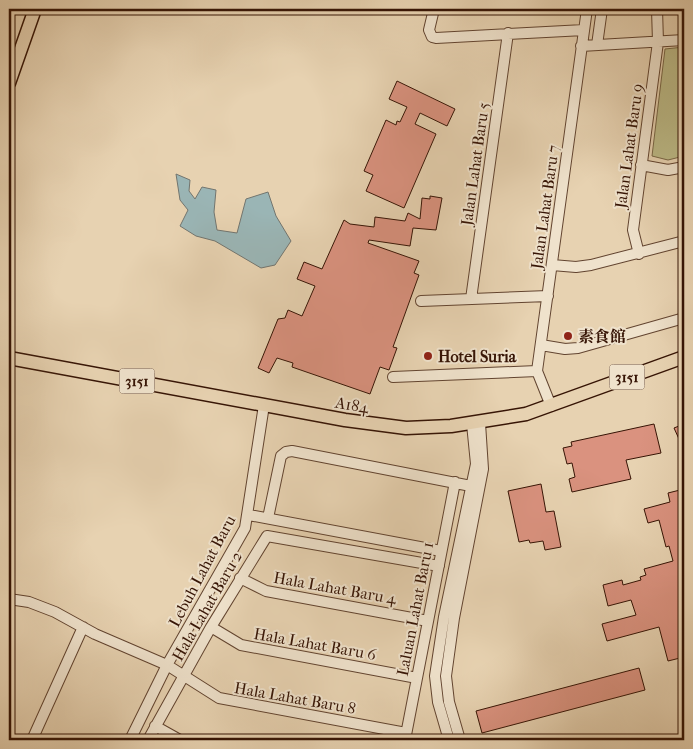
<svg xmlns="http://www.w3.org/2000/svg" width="693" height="749" font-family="'IM FELL French Canon','Noto Serif SC',serif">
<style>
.green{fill:#bcba87;stroke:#796746}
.water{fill:#9ab5b5;stroke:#72756f}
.building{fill:#da927f;stroke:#361405}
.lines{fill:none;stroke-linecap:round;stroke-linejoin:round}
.minor-casing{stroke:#624430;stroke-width:12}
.major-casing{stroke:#361405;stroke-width:15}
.minor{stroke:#efe2cc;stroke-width:10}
.major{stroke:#e7d2b1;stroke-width:12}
.poi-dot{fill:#8f2418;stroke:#efe2cc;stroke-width:2}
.labels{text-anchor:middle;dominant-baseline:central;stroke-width:4;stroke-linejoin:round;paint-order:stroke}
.shield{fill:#efe2cc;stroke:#6e5241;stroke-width:1}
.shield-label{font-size:15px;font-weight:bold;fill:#361405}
.street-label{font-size:16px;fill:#361405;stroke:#efe2cc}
.poi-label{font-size:16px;font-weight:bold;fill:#361405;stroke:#efe2cc;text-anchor:start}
</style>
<rect width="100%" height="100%" fill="#e7d2b1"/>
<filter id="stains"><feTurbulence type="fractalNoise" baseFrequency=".004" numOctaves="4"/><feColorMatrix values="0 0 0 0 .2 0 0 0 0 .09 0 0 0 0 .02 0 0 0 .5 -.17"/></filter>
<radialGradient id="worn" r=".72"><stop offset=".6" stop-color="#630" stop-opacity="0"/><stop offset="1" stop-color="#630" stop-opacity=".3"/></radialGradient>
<path class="green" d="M 684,47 L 684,156 L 668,160 L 652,156 L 665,49 Z"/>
<path class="water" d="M 176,174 L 190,180 L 189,191 L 195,199 L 202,187 L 216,190 L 214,212 L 217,230 L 237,233 L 246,199 L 268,192 L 276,216 L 291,241 L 275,265 L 261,268 L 215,241 L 196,236 L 180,226 L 188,210 L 180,200 Z"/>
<path class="building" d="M 397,81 L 455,109 L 447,126 L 420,113 L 415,124 L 436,134 L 404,208 L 366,191 L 373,175 L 364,171 L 386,120 L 396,125 L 397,121 L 400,122 L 407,107 L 389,99 Z
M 430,196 L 442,198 L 436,230 L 413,228 L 410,246 L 369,240 L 368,243 L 419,261 L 414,273 L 419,275 L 393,347 L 397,348 L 389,370 L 380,367 L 370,394 L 292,367 L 293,363 L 277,358 L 269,373 L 258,368 L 278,319 L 285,318 L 288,310 L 302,316 L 315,286 L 297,279 L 304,262 L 322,269 L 344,220 L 350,224 L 374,227 L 375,217 L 405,221 L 408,213 L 420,219 L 422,198 L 430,199 Z
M 654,424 L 661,453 L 626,460 L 631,479 L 572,492 L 569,479 L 575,477 L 572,463 L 567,464 L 563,448 L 572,446 L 571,442 Z
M 684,424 L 684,450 L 674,428 Z
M 541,484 L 546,512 L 554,511 L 561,547 L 545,550 L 543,541 L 530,543 L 529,540 L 519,542 L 508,491 Z
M 684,489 L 684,657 L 668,661 L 659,627 L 607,641 L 602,624 L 636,615 L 631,600 L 608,606 L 603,585 L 622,580 L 623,585 L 641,580 L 640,577 L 646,575 L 644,569 L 673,561 L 669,546 L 666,547 L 659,520 L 648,523 L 644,509 L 670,502 L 668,493 Z
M 639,668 L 645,690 L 482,733 L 476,711 Z"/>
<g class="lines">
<g class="minor-casing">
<path id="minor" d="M 434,9 L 429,30 L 432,37 L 436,38 L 584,30
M 597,45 L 602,9
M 581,46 L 684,40
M 641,165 L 668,170 L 684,167
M 639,254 L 633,230 L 658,42 L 657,9
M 552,265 L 576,267 L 591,265 L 684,241
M 471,299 L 508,33
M 421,301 L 548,296
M 541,345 L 565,349 L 578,348 L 684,318
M 393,377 L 537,371
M 551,406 L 537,371 L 587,9
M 249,515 L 441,551
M 268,518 L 281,456 L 286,452 L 292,451 L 476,487
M 240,578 L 266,591 L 428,621
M 9,599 L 29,602 L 55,612 L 95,634 L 167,665 L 219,698 L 406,733
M 211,627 L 241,645 L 417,678
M 155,726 L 180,740
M 32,740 L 83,627
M 130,740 L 167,665 L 245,528 L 264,405
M 148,740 L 211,627 L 267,536 L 439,566
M 405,740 L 455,482
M 449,740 L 438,702 L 435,676 L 444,617 L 476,464 L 472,424
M 460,740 L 449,702 L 446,676 L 454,618 L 483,469 L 480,423"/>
</g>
<g class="major-casing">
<path id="major" d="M 9,83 L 35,9
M 9,358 L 345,420 L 406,428 L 451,426 L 526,414 L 684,357"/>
</g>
<use href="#minor" class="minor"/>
<use href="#major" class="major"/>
</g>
<g class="poi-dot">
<circle cx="568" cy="336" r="5"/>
<circle cx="428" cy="356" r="5"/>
</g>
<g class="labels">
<g class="shield">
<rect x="609.5" y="364.5" width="35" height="25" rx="4"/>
<rect x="119.5" y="368.5" width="35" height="25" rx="4"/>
</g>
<g class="shield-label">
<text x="627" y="377">3151</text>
<text x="137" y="381">3151</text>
</g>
<g class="street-label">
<text transform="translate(629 146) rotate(-82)">Jalan Lahat Baru 9</text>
<text transform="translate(475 164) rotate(-82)">Jalan Lahat Baru 5</text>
<text transform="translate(545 207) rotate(-82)">Jalan Lahat Baru 7</text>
<text transform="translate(352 405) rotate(10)">A184</text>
<text transform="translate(202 571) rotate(-62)">Lebuh Lahat Baru</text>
<text transform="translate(335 588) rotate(10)">Hala Lahat Baru 4</text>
<text transform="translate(207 606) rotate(-60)">Hala Lahat Baru 2</text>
<text transform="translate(415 609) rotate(-79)">Laluan Lahat Baru 1</text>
<text transform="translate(315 644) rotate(10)">Hala Lahat Baru 6</text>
<text transform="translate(295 698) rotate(10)">Hala Lahat Baru 8</text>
</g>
<g class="poi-label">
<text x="578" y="336">素食館</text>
<text x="438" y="356">Hotel Suria</text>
</g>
</g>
<rect width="693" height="749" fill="none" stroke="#e7d2b1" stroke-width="30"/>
<rect x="10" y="10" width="673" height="729" fill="none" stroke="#361405" stroke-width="2.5"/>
<rect x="15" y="15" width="663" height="719" fill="none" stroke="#361405"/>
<rect width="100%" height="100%" filter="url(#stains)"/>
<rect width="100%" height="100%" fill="url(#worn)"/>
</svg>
